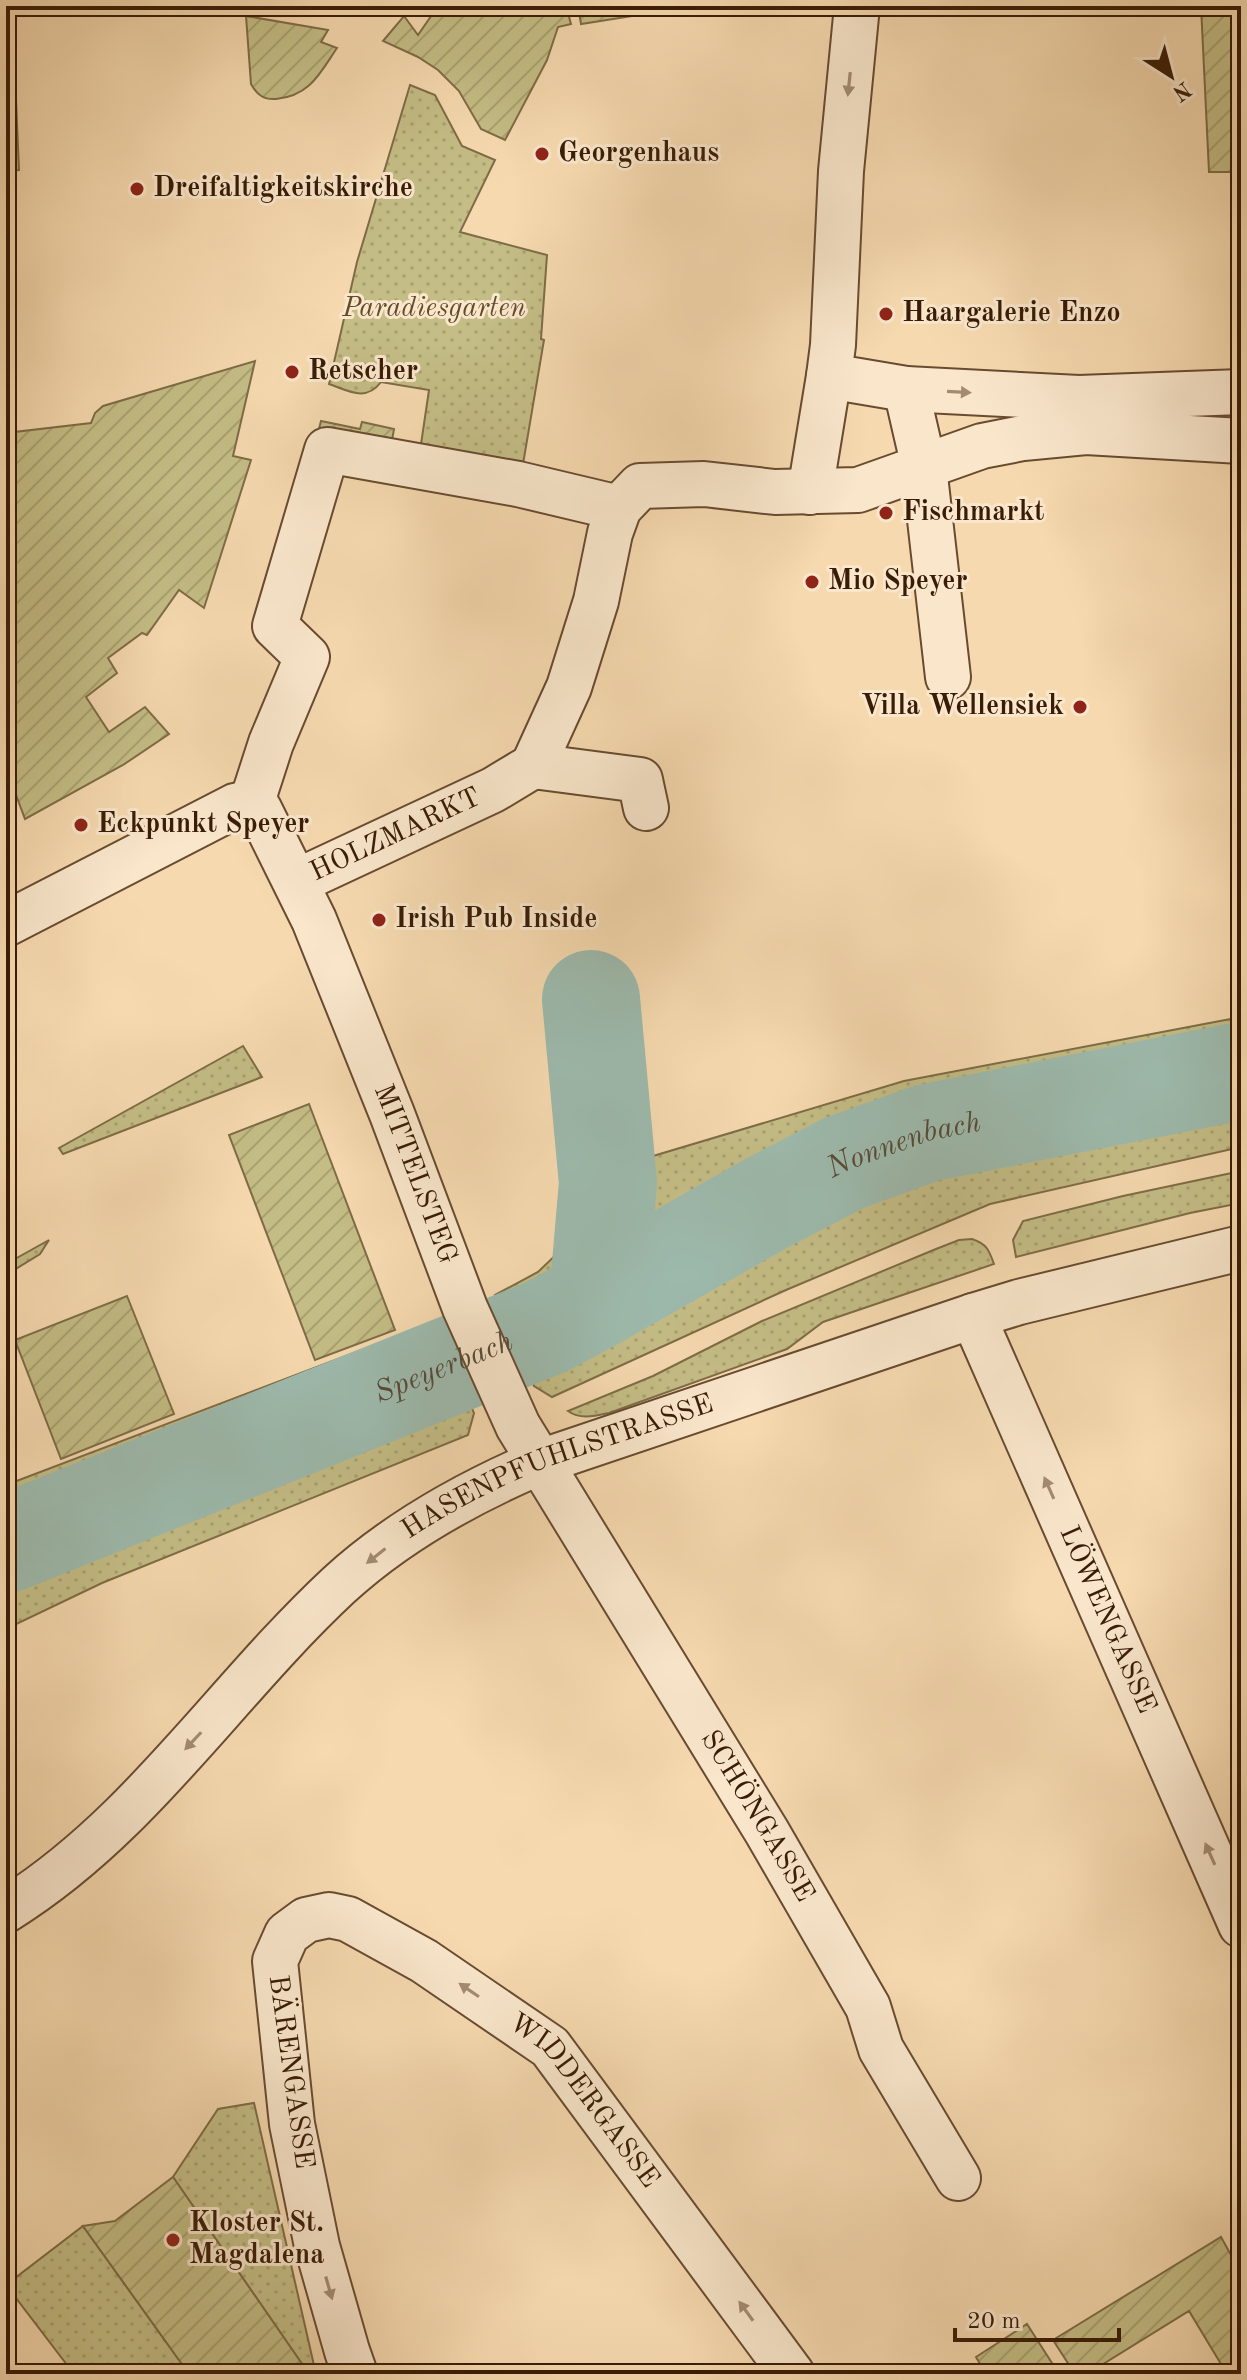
<svg xmlns="http://www.w3.org/2000/svg" width="1247" height="2380" font-family="'Old Standard TT',serif">
<style>
.grass{fill:url(#grass-dots);stroke:#7e6c46;stroke-width:2}
.garden{fill:url(#garden-furrows);stroke:#7e6c46;stroke-width:2}
.lines{fill:none;stroke-linecap:round;stroke-linejoin:round}
.river{stroke:#9dbaad;stroke-width:98}
.minor-casing{stroke:#684b30;stroke-width:48}
.minor{stroke:#f9e6cb;stroke-width:44}
.oneway{fill:#a38b72}
.poi-dot{fill:#8f2418;stroke:#f9e6cb;stroke-width:3}
.labels{text-anchor:middle;dominant-baseline:central;stroke-width:6;stroke-linejoin:round;paint-order:stroke}
.poi-label{font-size:28px;font-weight:bold;fill:#391c06;stroke:#f9e6cb;text-anchor:start}
.park-label{font-size:28px;font-style:italic;fill:#634c2c;stroke:#f9e6cb}
.street-label{font-size:28px;fill:#391c06;stroke:#f9e6cb}
.water-label{font-size:30px;font-style:italic;fill:#574b38;stroke:#f9e6cb}
</style>
<defs>
<pattern id="grass-dots" width="8" height="8" patternUnits="userSpaceOnUse" patternTransform="scale(2)"><rect width="8" height="8" fill="#c4bd85"/><path d="M2 2h.1M6 6h.1" fill="none" stroke="#a9a271" stroke-width="1.8" stroke-linecap="round"/></pattern>
<pattern id="garden-furrows" width="10" height="10" patternUnits="userSpaceOnUse" patternTransform="scale(2)"><rect width="10" height="10" fill="#c4bd85"/><path d="M-1 1l2-2M0 10L10 0M9 11l2-2" fill="none" stroke="#a9a271"/></pattern>
</defs>
<rect width="100%" height="100%" fill="#f6d9af"/>
<filter id="stains"><feTurbulence type="fractalNoise" baseFrequency=".0025" numOctaves="4"/><feColorMatrix values="0 0 0 0 .2 0 0 0 0 .09 0 0 0 0 .02 0 0 0 .5 -.17"/></filter>
<radialGradient id="worn" r=".72"><stop offset=".6" stop-color="#630" stop-opacity="0"/><stop offset="1" stop-color="#630" stop-opacity=".3"/></radialGradient>
<path class="grass" d="M 6,52 L 14,52 L 19,170 L 6,171 Z
M 410,85 L 435,95 L 462,146 L 495,160 L 460,232 L 547,255 L 541,339 L 544,340 L 522,470 L 420,451 L 429,390 L 381,382 C 366,402 349,391 329,384 L 357,262 Z
M 1241,1017 L 1241,1147 L 990,1204 L 786,1290 L 552,1397 L 534,1386 L 495,1295 L 538,1272 L 562,1249 L 569,1201 L 633,1162 L 904,1081 Z
M 243,1046 L 262,1077 L 63,1154 L 59,1148 Z
M 1241,1171 L 1241,1203 L 1190,1213 L 1016,1257 L 1013,1240 L 1023,1221 L 1123,1196 Z
M 972,1239 C 987,1244 989,1250 994,1264 L 823,1322 L 787,1349 L 609,1413 C 595,1416 580,1420 568,1411 L 653,1376 L 762,1321 L 936,1249 L 959,1240 Z
M 49,1240 L 40,1254 L 6,1275 L 6,1264 Z
M 435,1322 L 474,1413 L 468,1435 L 102,1583 L 6,1629 L 6,1485 Z
M 254,2103 L 316,2374 L 309,2374 L 173,2177 L 218,2109 Z
M 83,2226 L 189,2374 L 74,2374 L 6,2285 Z"/>
<path class="garden" d="M 6,6 L 15,6 L 16,34 L 6,35 Z
M 438,6 L 566,6 L 571,24 L 558,27 L 547,60 L 505,140 L 481,129 L 459,91 L 438,70 L 418,57 L 383,41 L 404,16 L 418,35 Z
M 578,6 L 638,6 L 639,15 L 581,24 Z
M 1201,6 L 1241,6 L 1241,172 L 1209,172 Z
M 246,16 L 328,30 L 321,42 L 337,48 C 320,73 310,96 276,99 C 264,100 257,95 251,84 Z
M 255,361 L 233,456 L 251,460 L 204,608 L 179,590 L 147,635 L 142,633 L 108,658 L 117,673 L 86,697 L 109,732 L 145,707 L 169,734 L 123,765 L 25,819 L 6,768 L 6,433 L 91,423 L 95,413 L 103,406 Z
M 321,421 L 360,429 L 362,422 L 394,429 L 391,446 L 318,433 Z
M 309,1104 L 395,1330 L 315,1360 L 229,1135 Z
M 127,1296 L 174,1414 L 61,1459 L 15,1340 Z
M 173,2177 L 309,2374 L 189,2374 L 83,2226 L 115,2221 Z
M 1221,2237 L 1241,2273 L 1241,2374 L 1227,2374 L 1189,2311 L 1087,2374 L 1075,2374 L 1053,2340 Z
M 1027,2324 L 1059,2374 L 986,2374 L 976,2357 Z"/>
<g class="lines">
<g class="river">
<path id="s1" d="M 598,1299 L 765,1204 L 844,1163 L 927,1133 L 1241,1071"/>
<path id="s2" d="M 6,1544 L 546,1327 L 598,1299 L 608,1183 L 591,999"/>
</g>
<g class="minor-casing">
<g id="minor">
<path d="M 857,6 L 841,171 L 833,345 L 829,376 L 906,389 L 1079,398 L 1241,392"/>
<path d="M 906,389 L 924,467 L 948,677"/>
<path d="M 810,492 L 829,376"/>
<path d="M 533,766 L 640,780 L 646,808"/>
<path d="M 251,805 L 271,743 L 307,657 L 275,626 L 327,450 L 518,484 L 619,508"/>
<path id="s3" d="M 296,882 L 493,790 L 533,766 L 569,687 L 596,601 L 610,533 L 619,508 L 640,486 L 704,484 L 775,492 L 858,490 L 982,446 L 1023,438 L 1086,432 L 1241,441"/>
<path id="s4" d="M 6,924 L 235,806 L 244,804 L 259,809 L 314,920 L 392,1114 L 465,1308 L 518,1426 L 767,1832 L 868,2007 L 881,2049 L 958,2178"/>
<path id="s5" d="M 973,1316 L 1241,1925"/>
<path id="s6" d="M 6,1910 C 140,1827 225,1691 339,1585 C 398,1531 467,1493 540,1462 L 973,1316 L 1019,1302 L 1241,1248"/>
<path id="s7" d="M 355,2374 L 347,2351 L 317,2246 L 292,2124 L 275,1961 L 287,1934 L 306,1920 L 329,1915 L 348,1919 L 424,1961 L 550,2047 L 792,2374"/>
</g>
</g>
<use href="#minor" class="minor"/>
</g>
<defs><path id="oneway-solid" d="M-6-.8H1V-3.2L6.5 0L1 3.2V.8H-6Z" transform="scale(2)"/></defs>
<g class="oneway">
<use href="#oneway-solid" transform="translate(849 84) rotate(96)"/>
<use href="#oneway-solid" transform="translate(959 392) rotate(3)"/>
<use href="#oneway-solid" transform="translate(1049 1488) rotate(-114)"/>
<use href="#oneway-solid" transform="translate(376 1556) rotate(142)"/>
<use href="#oneway-solid" transform="translate(193 1741) rotate(133)"/>
<use href="#oneway-solid" transform="translate(1210 1854) rotate(-114)"/>
<use href="#oneway-solid" transform="translate(469 1990) rotate(-146)"/>
<use href="#oneway-solid" transform="translate(329 2288) rotate(74)"/>
<use href="#oneway-solid" transform="translate(746 2311) rotate(-126)"/>
</g>
<g class="poi-dot">
<circle cx="542" cy="154" r="8"/>
<circle cx="137" cy="189" r="8"/>
<circle cx="886" cy="314" r="8"/>
<circle cx="292" cy="372" r="8"/>
<circle cx="886" cy="513" r="8"/>
<circle cx="812" cy="582" r="8"/>
<circle cx="1080" cy="707" r="8"/>
<circle cx="81" cy="825" r="8"/>
<circle cx="379" cy="920" r="8"/>
<circle cx="173" cy="2240" r="8"/>
</g>
<g class="labels">
<g class="poi-label">
<text x="558" y="154">Georgenhaus</text>
<text x="153" y="189">Dreifaltigkeitskirche</text>
<text x="902" y="314">Haargalerie Enzo</text>
<text x="308" y="372">Retscher</text>
<text x="902" y="513">Fischmarkt</text>
<text x="828" y="582">Mio Speyer</text>
<text x="1064" y="707" text-anchor="end">Villa Wellensiek</text>
<text x="97" y="825">Eckpunkt Speyer</text>
<text x="395" y="920">Irish Pub Inside</text>
<text x="189" y="2224">Kloster St.<tspan x="189" dy="32">Magdalena</tspan></text>
</g>
<g class="park-label">
<text x="434" y="309">Paradiesgarten</text>
</g>
<g class="street-label">
<text stroke="none"><textPath href="#s3" startOffset="110">HOLZMARKT</textPath></text>
<text stroke="none"><textPath href="#s4" startOffset="680">MITTELSTEG</textPath></text>
<text stroke="none"><textPath href="#s6" startOffset="718">HASENPFUHLSTRASSE</textPath></text>
<text stroke="none"><textPath href="#s5" startOffset="332">LÖWENGASSE</textPath></text>
<text stroke="none"><textPath href="#s4" startOffset="1410">SCHÖNGASSE</textPath></text>
<text transform="translate(290 2072) rotate(82)">BÄRENGASSE</text>
<text stroke="none"><textPath href="#s7" startOffset="820">WIDDERGASSE</textPath></text>
</g>
<g class="water-label">
<text stroke="none"><textPath href="#s1" startOffset="344">Nonnenbach</textPath></text>
<text stroke="none"><textPath href="#s2" startOffset="472">Speyerbach</textPath></text>
</g>
</g>
<rect width="1247" height="2380" fill="none" stroke="#f6d9af" stroke-width="32"/>
<rect x="8" y="8" width="1231" height="2364" fill="none" stroke="#391c06" stroke-width="4"/>
<rect x="16" y="16" width="1215" height="2348" fill="none" stroke="#391c06" stroke-width="2"/>
<g transform="translate(1171 76) rotate(144)" stroke="#f9e6cb" stroke-width="6" paint-order="stroke">
<path d="M0-6L14 30L0 20L-14 30Z" fill="#391c06"/>
<text y="-12" font-size="22" font-weight="bold" text-anchor="middle" fill="#391c06">N</text>
</g>
<path d="M955 2328v12h164v-12" fill="none" stroke="#391c06" stroke-width="4"/>
<text x="967" y="2328" font-size="24" fill="#391c06" stroke="#f9e6cb" stroke-width="6" paint-order="stroke">20 m</text>
<rect width="100%" height="100%" filter="url(#stains)"/>
<rect width="100%" height="100%" fill="url(#worn)"/>
</svg>
